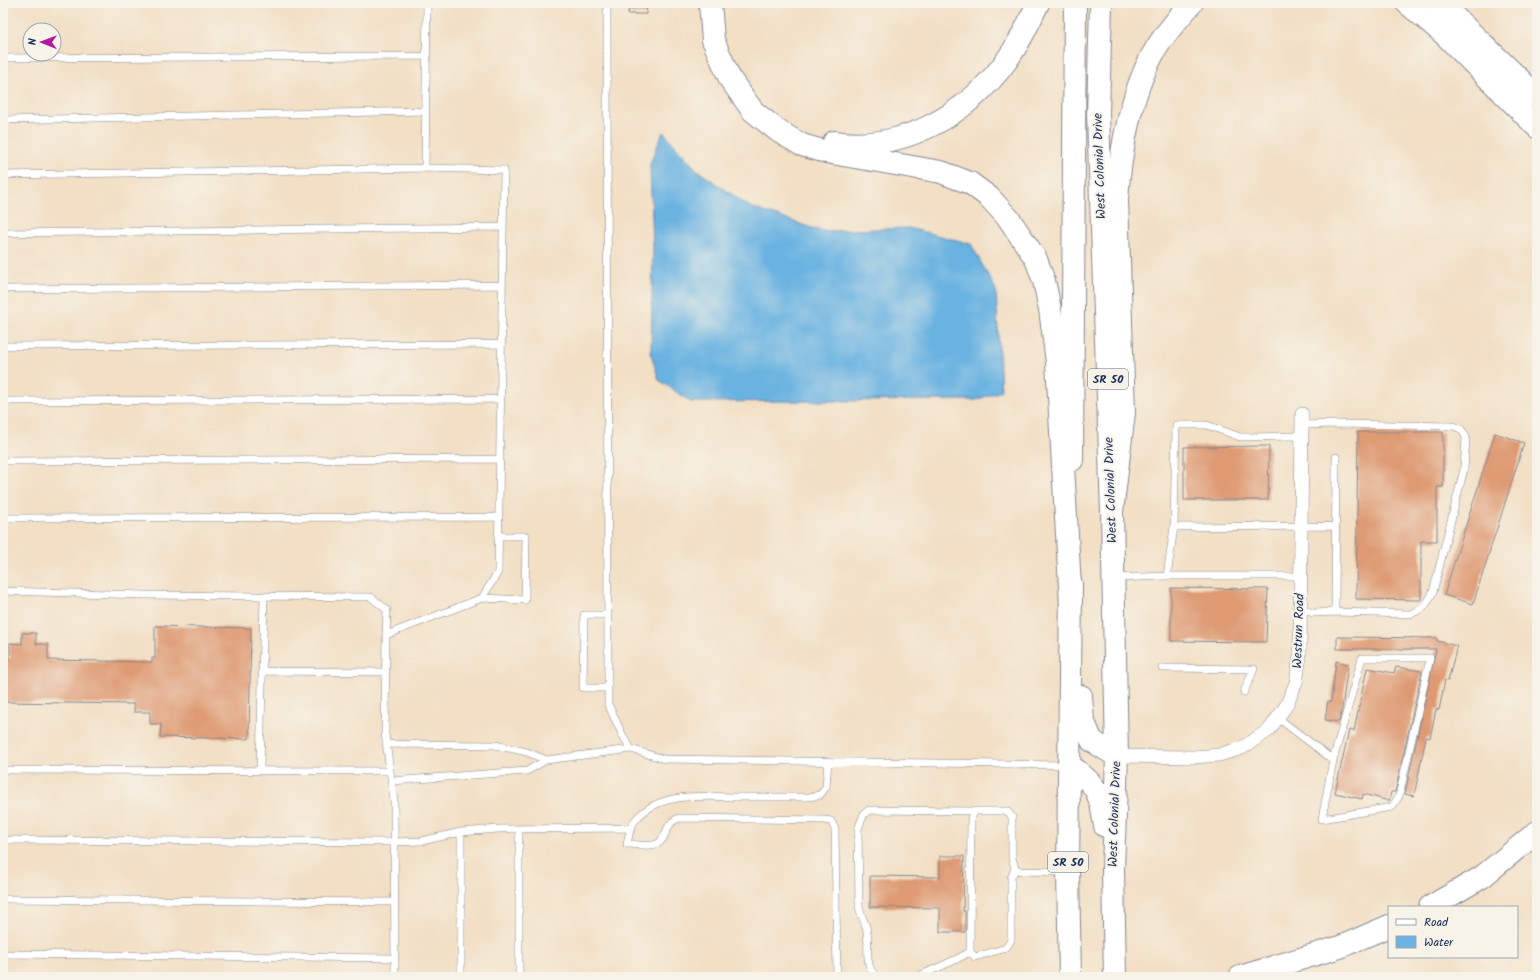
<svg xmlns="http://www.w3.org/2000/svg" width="1540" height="980" font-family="Kalam,sans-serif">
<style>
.water{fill:#69b2e1;stroke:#4270a0}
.building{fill:#de9a72}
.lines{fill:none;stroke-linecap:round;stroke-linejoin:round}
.service-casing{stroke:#868791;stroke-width:8}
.minor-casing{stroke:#868791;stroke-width:14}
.trunk-casing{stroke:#868791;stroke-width:24}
.motorway-casing{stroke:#868791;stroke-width:24}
.service{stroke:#fff;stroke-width:7}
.minor{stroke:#fff;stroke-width:13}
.trunk{stroke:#fff;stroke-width:22}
.motorway{stroke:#fff;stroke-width:22}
.labels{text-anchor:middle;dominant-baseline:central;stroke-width:4;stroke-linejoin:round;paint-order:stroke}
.shield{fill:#f7f3e8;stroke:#5d6a87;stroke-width:1}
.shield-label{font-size:12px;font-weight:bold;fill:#1b2f5e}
.street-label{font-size:13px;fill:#1b2f5e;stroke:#f7f3e8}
</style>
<rect width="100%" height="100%" fill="#f7f3e8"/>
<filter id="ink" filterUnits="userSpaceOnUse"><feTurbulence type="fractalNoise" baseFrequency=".025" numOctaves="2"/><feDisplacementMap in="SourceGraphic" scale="8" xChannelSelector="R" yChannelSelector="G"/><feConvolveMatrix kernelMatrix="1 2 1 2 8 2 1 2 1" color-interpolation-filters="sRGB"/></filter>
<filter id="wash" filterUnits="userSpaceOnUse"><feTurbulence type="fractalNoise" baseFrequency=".012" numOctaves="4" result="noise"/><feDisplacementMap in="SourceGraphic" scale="16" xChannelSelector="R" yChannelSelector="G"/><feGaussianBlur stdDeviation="0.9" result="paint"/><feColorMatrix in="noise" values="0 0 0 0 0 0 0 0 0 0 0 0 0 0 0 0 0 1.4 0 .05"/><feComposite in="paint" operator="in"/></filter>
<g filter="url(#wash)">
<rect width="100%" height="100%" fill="#f2dfc4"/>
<path class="water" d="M 663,132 L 698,171 L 750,207 L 821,231 L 909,228 L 971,244 L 996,290 L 1001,391 L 976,400 L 691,402 L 659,380 L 651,354 L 653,247 L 650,164 Z"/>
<g id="blocks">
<path class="building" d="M 629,3 L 647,3 L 646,14 L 628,14 Z
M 1358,432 L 1443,432 L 1443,487 L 1437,487 L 1437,541 L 1421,541 L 1421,600 L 1356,599 Z
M 1495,433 L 1524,443 L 1473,604 L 1444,595 Z
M 1269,446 L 1268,500 L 1184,500 L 1184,447 Z
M 1171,588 L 1268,589 L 1266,642 L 1171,641 Z
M 155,626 L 251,628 L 249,739 L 160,737 L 161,724 L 150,724 L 150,712 L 134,712 L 134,704 L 3,702 L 3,659 L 10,659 L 10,643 L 22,644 L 22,633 L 36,633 L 36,644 L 48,644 L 48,660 L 152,662 L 152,658 L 155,658 Z
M 1337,637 L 1437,638 L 1437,641 L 1457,646 L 1448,681 L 1445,680 L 1439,710 L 1436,709 L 1430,738 L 1426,737 L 1414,796 L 1405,794 L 1436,649 L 1337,649 Z
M 1336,661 L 1348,664 L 1342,709 L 1339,722 L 1325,720 L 1328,701 L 1331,702 Z
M 1396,667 L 1422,671 L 1395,792 L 1391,792 L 1389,801 L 1363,794 L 1362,799 L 1335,793 L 1349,730 L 1354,731 L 1367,668 L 1394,673 Z
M 940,856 L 964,856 L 963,911 L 965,911 L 965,932 L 940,932 L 940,908 L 870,907 L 870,876 L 940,877 Z"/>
</g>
</g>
<g filter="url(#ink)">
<use href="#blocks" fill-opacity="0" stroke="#868791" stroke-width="1"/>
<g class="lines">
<g class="service-casing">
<path id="service" d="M 607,3 L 608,704 L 622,734 L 631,749 L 664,759 L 1068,765
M 3,58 L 427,56
M 3,120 L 426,111
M 3,175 L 425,168
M 3,233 L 503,227
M 3,289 L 502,285
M 3,346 L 501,344
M 3,401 L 500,399
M 1301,425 L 1337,424 L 1454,426 L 1461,429 L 1466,437 L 1464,469 L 1433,592 C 1426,605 1425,609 1410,614 L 1335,612
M 1302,436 L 1240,437 L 1207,425 L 1176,425 L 1174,527 L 1335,526
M 3,461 L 500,459
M 3,518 L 499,517
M 1167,576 L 1300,576
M 1116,578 L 1167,576 L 1174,527
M 3,591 L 145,595 L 371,597 L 387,610 L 386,635
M 482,598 L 525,600 L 526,536 L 498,536
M 1300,608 L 1313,613 L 1335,612 L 1336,457
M 608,615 L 584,615 L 583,688 L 608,688
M 1162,668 L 1254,669 L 1244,692
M 262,671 L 386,672
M 1278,718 L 1333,760 L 1322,819 L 1392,807 L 1399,796 L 1430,658 L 1362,658 L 1333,760
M 386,744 L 495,745 L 527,752 L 546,760 L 527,771 L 391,781
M 546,760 L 631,749
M 828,761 L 826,787 L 820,795 L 809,797 C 787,797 764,797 742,797 C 708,797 663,790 637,818 C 630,825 629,835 627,844 C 636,844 648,847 657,844 C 668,839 663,824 679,818 L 824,820 L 831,821 L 835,829 L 837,977
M 3,770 L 390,771
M 260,770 L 264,596
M 3,840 L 394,842 L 422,841 L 461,832 L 498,829 L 631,828
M 1015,868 L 1011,878 L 1011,940 L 1006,948 L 975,957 L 970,952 L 971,818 L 975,811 L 1007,811 L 1012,817 L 1012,858 L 1015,868 L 1020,871 L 1066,872
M 3,899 L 395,902
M 3,954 L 395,958
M 395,977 L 394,800 L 385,734 L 386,635 L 482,598 L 498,572 L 504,170 L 425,168 L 427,3
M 461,977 L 461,832
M 519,977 L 519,829
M 877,977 C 862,966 871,943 866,927 C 864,919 860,914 859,906 L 858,829 L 864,814 L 869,810 L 975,811
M 917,977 L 955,960 L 970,952"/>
</g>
<g class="minor-casing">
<path id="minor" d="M 1117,756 L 1194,757 L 1219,755 L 1242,748 L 1269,730 L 1286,706 L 1296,683 L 1300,656 L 1302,414"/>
</g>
<g class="trunk-casing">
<path id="trunk" d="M 1101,3 L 1098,114 L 1112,512 L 1117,756 L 1113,870 L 1115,977
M 1072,460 L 1075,3
M 1081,696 L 1083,720 L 1092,741 L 1117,756
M 1069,765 C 1098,785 1100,793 1105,826
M 1070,977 L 1068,872 L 1071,584"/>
</g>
<g class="motorway-casing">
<path id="motorway" d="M 710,3 L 713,40 L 730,79 L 753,111 L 778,131 L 802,145 L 826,152 L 941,172 L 970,183 L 989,197 L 1009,219 L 1036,259 L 1044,281 L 1050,309 L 1057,362 L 1071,604
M 1407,3 L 1444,34 L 1537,127
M 1440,3 L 1537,96
M 834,142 C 903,152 967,115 1007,60 C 1020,42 1029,23 1038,3
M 1112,512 L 1124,413 L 1117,200 C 1120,150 1132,83 1161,41 C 1170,28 1181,15 1192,3
M 1430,907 L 1482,877 L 1537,832
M 1240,977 L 1340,947 L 1389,926"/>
</g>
<use href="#service" class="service"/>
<use href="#minor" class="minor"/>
<use href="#trunk" class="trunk"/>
<use href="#motorway" class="motorway"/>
</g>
</g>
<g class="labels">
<g class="shield">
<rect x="1088" y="369" width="40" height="20" rx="3"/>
<rect x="1048" y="852" width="40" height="20" rx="3"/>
</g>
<g class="shield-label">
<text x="1108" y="379">SR 50</text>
<text x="1068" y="862">SR 50</text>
</g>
<g class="street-label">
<text transform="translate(1100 166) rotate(-92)">West Colonial Drive</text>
<text transform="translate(1111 490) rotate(-92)">West Colonial Drive</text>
<text transform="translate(1299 631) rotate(-88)">Westrun Road</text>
<text transform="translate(1115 814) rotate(-88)">West Colonial Drive</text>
</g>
</g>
<rect width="1540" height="980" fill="none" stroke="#f7f3e8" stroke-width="16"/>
<rect x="1388" y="906" width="130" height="52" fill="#f7f3e8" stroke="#9fa5b1"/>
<rect x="1396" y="919" width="20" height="6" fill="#ffffff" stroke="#9fa5b1"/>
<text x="1424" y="926" font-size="12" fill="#1b2f5e">Road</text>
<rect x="1396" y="936" width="20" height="12" fill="#69b2e1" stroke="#9fa5b1"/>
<text x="1424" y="946" font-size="12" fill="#1b2f5e">Water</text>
<g transform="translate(42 42) rotate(271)"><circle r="19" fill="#f7f3e8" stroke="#9fa5b1"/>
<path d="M0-3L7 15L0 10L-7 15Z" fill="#b5179e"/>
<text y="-6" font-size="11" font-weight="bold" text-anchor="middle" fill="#1b2f5e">N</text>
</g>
</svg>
